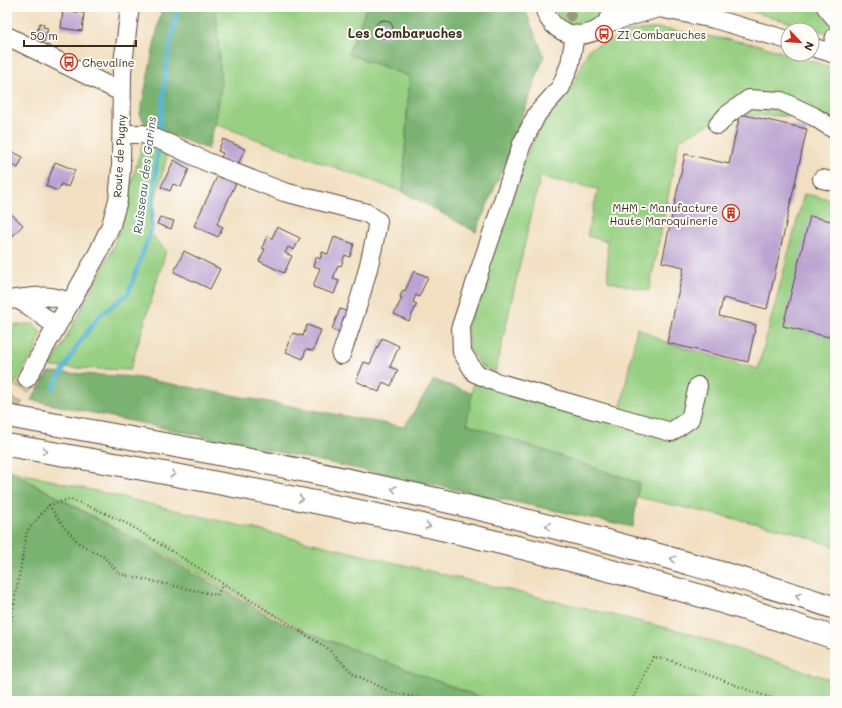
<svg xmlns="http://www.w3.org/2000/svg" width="842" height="708" font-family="Mali,sans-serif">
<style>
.green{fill:#98d083;stroke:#6a7d50}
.forest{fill:#7ab271;stroke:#5a6e48}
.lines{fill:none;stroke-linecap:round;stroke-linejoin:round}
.stream{stroke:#57b6d5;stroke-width:4.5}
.building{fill:#bba4d1}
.minor-tunnel{stroke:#cdbba0;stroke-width:18;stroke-dasharray:18 9;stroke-linecap:butt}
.minor-casing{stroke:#564536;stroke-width:20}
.highway-casing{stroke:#564536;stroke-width:24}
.path{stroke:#564536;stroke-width:2.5;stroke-dasharray:1 3;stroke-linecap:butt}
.minor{stroke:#fff;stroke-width:18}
.highway{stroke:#fff;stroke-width:22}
.tree{fill:#9d9778}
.oneway{stroke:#a79f9a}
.labels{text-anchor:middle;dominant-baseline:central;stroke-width:4;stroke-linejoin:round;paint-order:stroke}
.poi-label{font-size:11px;fill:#3b2a1e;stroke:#fdfcf7;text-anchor:start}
.street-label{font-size:11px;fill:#3b2a1e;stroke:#fdfcf7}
.water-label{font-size:12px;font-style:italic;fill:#455b5e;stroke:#fdfcf7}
.quarter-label{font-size:13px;font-weight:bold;fill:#3b2a1e;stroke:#fdfcf7}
</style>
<rect width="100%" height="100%" fill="#fdfcf7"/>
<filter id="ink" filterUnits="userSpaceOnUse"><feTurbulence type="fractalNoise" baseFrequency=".025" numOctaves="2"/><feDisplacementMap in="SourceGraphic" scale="8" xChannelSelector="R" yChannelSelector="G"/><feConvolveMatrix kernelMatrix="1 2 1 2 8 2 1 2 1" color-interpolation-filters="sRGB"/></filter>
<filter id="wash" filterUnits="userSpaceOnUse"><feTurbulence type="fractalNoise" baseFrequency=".012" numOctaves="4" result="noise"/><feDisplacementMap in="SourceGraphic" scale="16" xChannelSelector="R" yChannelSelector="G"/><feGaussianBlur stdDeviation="0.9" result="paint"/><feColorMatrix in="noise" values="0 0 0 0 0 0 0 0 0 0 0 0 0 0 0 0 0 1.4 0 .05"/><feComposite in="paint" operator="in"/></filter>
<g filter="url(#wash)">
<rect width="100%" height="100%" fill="#f2dfc1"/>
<path class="green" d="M 216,7 L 367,7 L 348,54 L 409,76 L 403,192 L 215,124 L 221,87 Z
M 553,7 L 607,7 C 605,13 602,15 597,19 C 580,33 562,25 553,7 Z
M 735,7 L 835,7 L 835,35 Z
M 658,28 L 755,44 L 835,68 L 835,117 L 727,115 L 679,140 L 649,291 L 608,281 L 607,241 L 587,236 L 598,189 L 540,177 L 495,373 L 480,365 L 469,348 L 467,327 L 524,161 L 545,117 L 571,90 L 589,49 L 632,31 Z
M 143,142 L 168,153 L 147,229 L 166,251 L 130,370 L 51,367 L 113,248 Z
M 804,194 L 835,200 L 835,547 L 790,531 L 637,497 L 639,483 L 466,424 L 475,373 L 619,417 L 637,328 L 667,343 L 758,369 Z
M 34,324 L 41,333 L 36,349 L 14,386 L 7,385 L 7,325 Z
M 8,470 L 688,633 L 835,681 L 835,701 L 491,701 L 308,633 Z"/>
<path class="forest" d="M 162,7 L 216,7 L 221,87 L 215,124 L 208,149 L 146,126 L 140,114 Z
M 367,7 L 524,7 L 544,56 L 512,146 L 476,232 L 403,192 L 409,76 L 348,54 Z
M 49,372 L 134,377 L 404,427 L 434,380 L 472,393 L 467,424 L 639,483 L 633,527 L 31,400 Z
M 8,470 L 285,624 L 491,701 L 7,701 L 7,471 Z"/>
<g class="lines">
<path class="stream" d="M 159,137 L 167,60 L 178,7
M 53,388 L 77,346 L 99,316 L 128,294 L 151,230 L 158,144"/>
</g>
<g id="blocks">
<path class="building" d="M 63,10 L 84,13 L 82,31 L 61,28 Z
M375 29a9 9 0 1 1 18 0a9 9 0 1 1-18 0Z
M 40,23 L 44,24 L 43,27 L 48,28 L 44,42 L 34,40 Z
M 740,114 L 807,129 L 767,309 L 723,298 L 719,316 L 756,325 L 748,362 L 667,343 L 684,267 L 662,262 L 685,154 L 729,164 Z
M 223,139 L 245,149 L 236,169 L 219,162 L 223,153 L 218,151 Z
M 9,150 L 23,157 L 18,168 L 7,162 L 7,154 Z
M 174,160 L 189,169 L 181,187 L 173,184 L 170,191 L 161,187 Z
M 55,162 L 75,170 L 68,187 L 61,184 L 58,191 L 46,186 Z
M 218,175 L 236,183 L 217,224 L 223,227 L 218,237 L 194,226 Z
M 7,210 L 23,225 L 10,239 L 7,236 Z
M 810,216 L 835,222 L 835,312 L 829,337 L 783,326 Z
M 160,217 L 174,221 L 171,229 L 157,224 Z
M 277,227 L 300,238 L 294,250 L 288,247 L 285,253 L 292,256 L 284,273 L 259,261 L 265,249 L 262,248 L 267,236 L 272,238 Z
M 334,237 L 354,244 L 350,257 L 345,255 L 341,266 L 338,265 L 333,279 L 339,281 L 334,294 L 313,287 L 320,268 L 313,266 L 316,257 L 320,259 L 322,252 L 328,254 Z
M 184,251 L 220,269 L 210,289 L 174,272 Z
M 414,271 L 428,277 L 419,297 L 416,295 L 413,302 L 417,304 L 409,321 L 394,314 L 402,298 L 400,297 L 403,290 L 405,291 Z
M 340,309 L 351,313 L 344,334 L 332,329 Z
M 307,325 L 321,330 L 313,351 L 306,349 L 303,359 L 286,352 L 288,346 L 287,346 L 293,333 L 303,336 Z
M 382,338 L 399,346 L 390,367 L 398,370 L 391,386 L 383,382 L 379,392 L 356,381 L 364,362 L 370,364 Z"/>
</g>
</g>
<g filter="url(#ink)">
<use href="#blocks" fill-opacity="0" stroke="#564536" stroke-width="1"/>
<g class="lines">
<path class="minor-tunnel" d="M 7,413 L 27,378"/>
<g class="minor-casing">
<path id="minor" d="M 544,7 C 553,45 605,43 615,7
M 826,7 L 835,18
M 607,23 L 659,8 L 714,19 L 788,40
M 575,35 L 570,64 L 561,87 L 537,114 L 522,144 L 461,326 L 462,352 L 475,373 L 496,382 L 671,432 L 690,419 L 698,386
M 7,36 L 121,92
M 812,47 L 835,54
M 831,53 L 835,37
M 718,125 L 727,115 L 749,99 L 781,101 L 813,116 L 835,130
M 122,134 L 143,134 L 167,143 L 207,162 L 284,192 L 367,213 L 378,221 C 370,269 357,310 341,355
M 822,179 L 835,182
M 16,299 C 33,306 42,317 57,326
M 7,300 C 29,298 50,292 70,303
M 27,378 L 70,303 L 98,253 L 111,225 L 118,200 L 121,169 L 122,72 L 130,7"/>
</g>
<g class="highway-casing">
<path id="highway" d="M 7,416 C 130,438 254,459 377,486 C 471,506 565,529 659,555 C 718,572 777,588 835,608
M 7,445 C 286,493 566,547 835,638"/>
</g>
<path class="path" d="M 49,505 L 64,527 L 80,544 L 104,557 L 120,574 L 217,595 L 223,584
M 7,635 L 9,633 L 27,531 L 49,505 L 70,499 L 96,509 L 128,524 L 327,648 L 354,674 L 391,692 L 431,701
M 632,701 L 653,657 L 664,658 L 759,694 L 781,701"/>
<use href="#minor" class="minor"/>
<use href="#highway" class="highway"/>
</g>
<circle class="tree" cx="571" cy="16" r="5.5"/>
<defs><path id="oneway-chevron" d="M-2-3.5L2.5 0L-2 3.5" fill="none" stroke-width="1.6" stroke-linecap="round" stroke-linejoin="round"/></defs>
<g class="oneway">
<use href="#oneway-chevron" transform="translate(45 451) rotate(10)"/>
<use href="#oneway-chevron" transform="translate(173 474) rotate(11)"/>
<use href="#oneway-chevron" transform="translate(394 489) rotate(-167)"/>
<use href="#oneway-chevron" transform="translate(301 499) rotate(12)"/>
<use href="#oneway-chevron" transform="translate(428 526) rotate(13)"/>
<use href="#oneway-chevron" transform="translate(548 526) rotate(-166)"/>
<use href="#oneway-chevron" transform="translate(673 559) rotate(-165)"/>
<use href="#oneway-chevron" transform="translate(798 596) rotate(-163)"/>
</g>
</g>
<defs>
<g id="bus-ring" transform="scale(0.9)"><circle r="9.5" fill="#fdfcf7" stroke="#c8321e" stroke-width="1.5"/><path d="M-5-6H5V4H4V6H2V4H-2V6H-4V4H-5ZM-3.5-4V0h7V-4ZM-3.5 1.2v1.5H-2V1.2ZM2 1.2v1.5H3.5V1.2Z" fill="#c8321e"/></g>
<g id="building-ring" transform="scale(0.9)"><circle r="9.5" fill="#fdfcf7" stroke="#c8321e" stroke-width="1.5"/><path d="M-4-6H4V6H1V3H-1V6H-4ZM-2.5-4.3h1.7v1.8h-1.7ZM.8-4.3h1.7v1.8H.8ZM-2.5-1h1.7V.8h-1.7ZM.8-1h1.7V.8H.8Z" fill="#c8321e"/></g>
</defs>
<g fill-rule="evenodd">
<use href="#bus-ring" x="604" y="34"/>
<use href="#bus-ring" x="69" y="62"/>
<use href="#building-ring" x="731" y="213"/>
</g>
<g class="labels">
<g class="poi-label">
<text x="617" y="34">ZI Combaruches</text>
<text x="82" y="62">Chevaline</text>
<text x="718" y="207" text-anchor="end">MHM - Manufacture<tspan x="718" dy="13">Haute Maroquinerie</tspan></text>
</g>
<g class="street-label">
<text transform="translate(119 156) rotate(-87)">Route de Pugny</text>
</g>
<g class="water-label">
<text transform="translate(144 175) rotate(-83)">Ruisseau des Garins</text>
</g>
<g class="quarter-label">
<text x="405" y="32">Les Combaruches</text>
</g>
</g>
<rect width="842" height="708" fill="none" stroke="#fdfcf7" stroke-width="24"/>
<g transform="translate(800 42) rotate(115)"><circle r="19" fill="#fdfcf7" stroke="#afa8a0"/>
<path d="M0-3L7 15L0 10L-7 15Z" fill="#c8321e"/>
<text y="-6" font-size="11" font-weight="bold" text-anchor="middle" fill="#3b2a1e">N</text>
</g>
<path d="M24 40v6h112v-6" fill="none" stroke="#3b2a1e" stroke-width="2"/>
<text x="30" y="40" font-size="12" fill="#3b2a1e" stroke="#fdfcf7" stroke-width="3" paint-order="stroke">50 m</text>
</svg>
